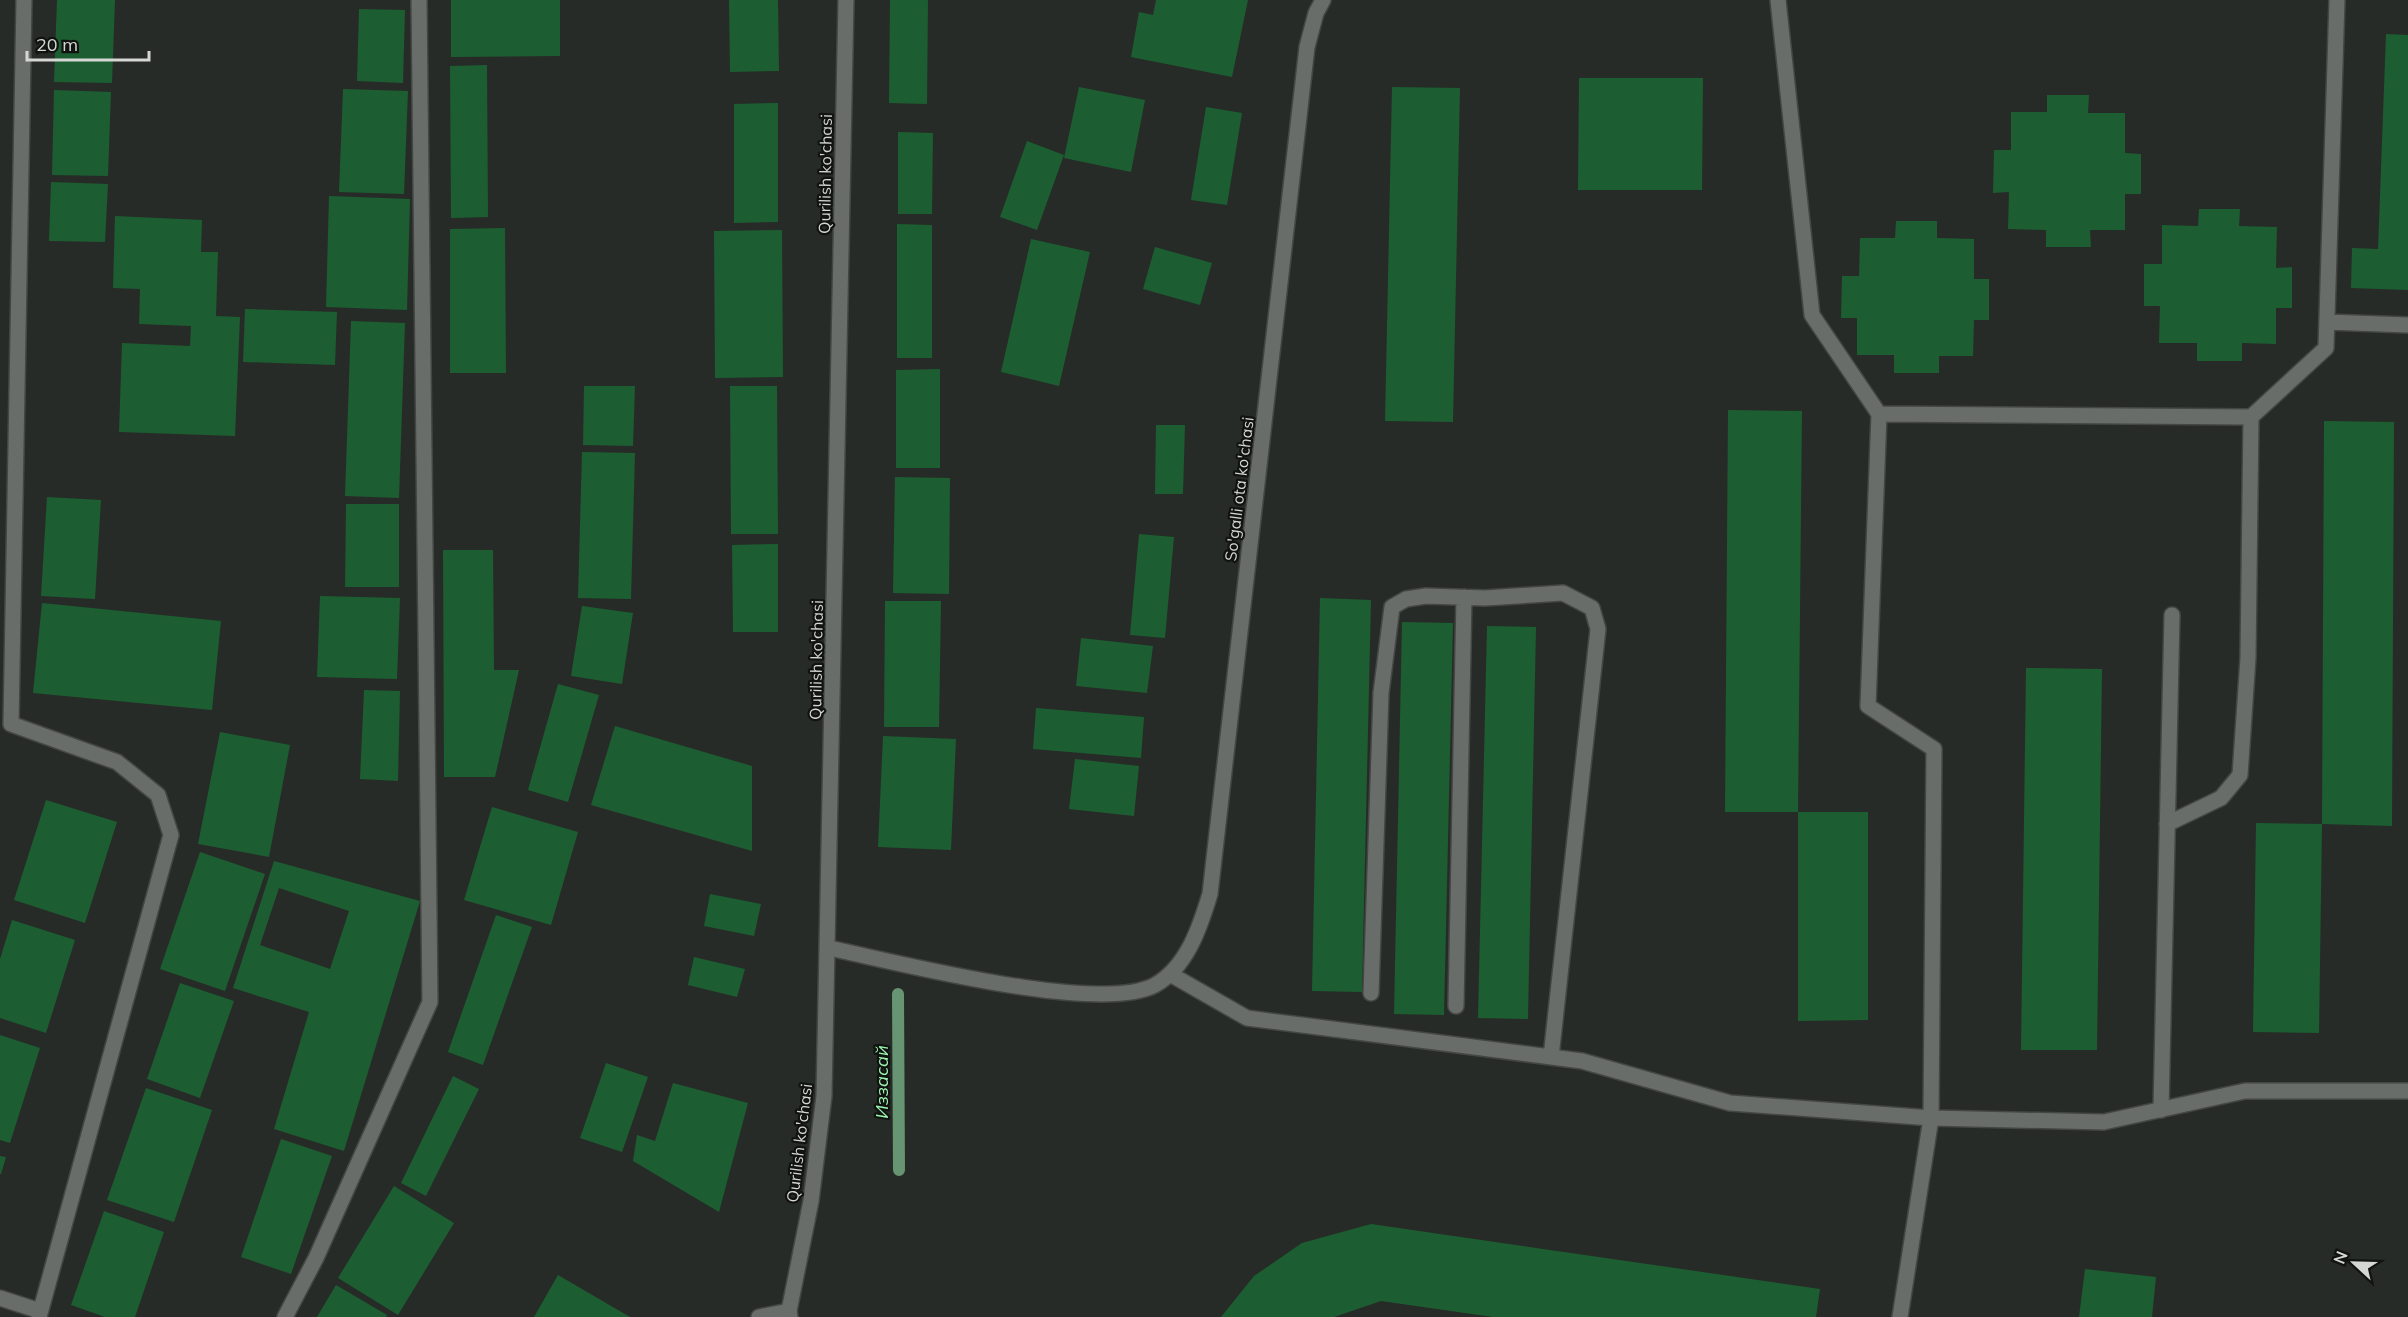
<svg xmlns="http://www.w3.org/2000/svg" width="2408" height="1317" font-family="Mulish,sans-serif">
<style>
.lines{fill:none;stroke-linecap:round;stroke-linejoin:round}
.stream{stroke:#679473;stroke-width:12}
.building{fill:#1c5e31;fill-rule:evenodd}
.lane-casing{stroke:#434643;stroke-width:18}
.street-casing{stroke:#434643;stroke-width:18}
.secondary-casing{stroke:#434643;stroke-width:18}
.lane{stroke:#686d69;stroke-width:15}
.street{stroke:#686d69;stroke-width:15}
.secondary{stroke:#686d69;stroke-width:15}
.labels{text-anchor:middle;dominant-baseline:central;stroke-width:4.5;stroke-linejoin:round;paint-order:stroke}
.street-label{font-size:16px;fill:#d5d7d5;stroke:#111311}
.water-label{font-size:18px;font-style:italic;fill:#9cf6b0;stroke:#111311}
</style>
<rect width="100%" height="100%" fill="#272b27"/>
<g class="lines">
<path class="stream" d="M 898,994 L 899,1170"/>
</g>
<path class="building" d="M 57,0 L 115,0 L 112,83 L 54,82 Z
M 451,0 L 560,0 L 560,56 L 451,57 Z
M 729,0 L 778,0 L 779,71 L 730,72 Z
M 890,0 L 928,0 L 927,104 L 889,103 Z
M 1156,0 L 1248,0 L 1232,77 L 1131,57 L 1139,12 L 1153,15 Z
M 359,9 L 405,10 L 403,83 L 357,81 Z
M 2386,34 L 2408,35 L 2408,290 L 2351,288 L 2352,248 L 2378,249 Z
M 487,65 L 488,217 L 451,218 L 450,66 Z
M 1579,78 L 1703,78 L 1702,190 L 1578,190 Z
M 1079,87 L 1145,100 L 1131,172 L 1064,158 Z
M 1392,87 L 1460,88 L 1453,422 L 1385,421 Z
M 343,89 L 408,91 L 404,194 L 339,192 Z
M 54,90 L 111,92 L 108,176 L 52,175 Z
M 2047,95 L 2089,95 L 2088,113 L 2125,113 L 2125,153 L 2141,154 L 2141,194 L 2125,194 L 2125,230 L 2090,230 L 2091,247 L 2046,247 L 2046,230 L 2008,229 L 2009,192 L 1993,193 L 1994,150 L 2011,150 L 2011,112 L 2047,112 Z
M 778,103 L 778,222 L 734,223 L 734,104 Z
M 1206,107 L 1242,113 L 1227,205 L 1191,200 Z
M 898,132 L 933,133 L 932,214 L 898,214 Z
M 1027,141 L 1064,155 L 1037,230 L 1000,217 Z
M 51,182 L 108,184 L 105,242 L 49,241 Z
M 329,196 L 410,199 L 407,310 L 326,307 Z
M 2199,209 L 2240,209 L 2239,226 L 2277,227 L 2276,268 L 2292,267 L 2292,308 L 2276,308 L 2276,344 L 2242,343 L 2242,361 L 2197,361 L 2197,343 L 2159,343 L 2160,306 L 2144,306 L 2144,264 L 2162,264 L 2162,225 L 2198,226 Z
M 115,216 L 202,220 L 201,252 L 218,252 L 216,316 L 240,317 L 235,436 L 119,432 L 122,343 L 190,346 L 191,326 L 139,324 L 140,289 L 113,288 Z
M 1896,221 L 1937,221 L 1937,238 L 1974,239 L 1974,279 L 1989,279 L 1989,320 L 1974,320 L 1973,356 L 1939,356 L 1939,373 L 1894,373 L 1894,355 L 1857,355 L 1857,318 L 1841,318 L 1842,276 L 1859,276 L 1860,238 L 1895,238 Z
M 897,224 L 932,225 L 932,358 L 897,358 Z
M 505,228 L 506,373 L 450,373 L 450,229 Z
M 782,230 L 783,377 L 715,378 L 714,231 Z
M 1031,239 L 1090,252 L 1059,386 L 1001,372 Z
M 1155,247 L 1212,263 L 1200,305 L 1143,289 Z
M 245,309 L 337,312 L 335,365 L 243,362 Z
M 351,321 L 405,323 L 399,498 L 345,496 Z
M 940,369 L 940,468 L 896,468 L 896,370 Z
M 584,386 L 635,386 L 633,446 L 583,445 Z
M 730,386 L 777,386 L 778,534 L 731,534 Z
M 1728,410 L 1802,411 L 1798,812 L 1725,812 Z
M 2324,421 L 2394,422 L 2392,826 L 2322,824 L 2319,1033 L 2253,1032 L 2256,823 L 2322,824 Z
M 1156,425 L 1185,425 L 1183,494 L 1155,494 Z
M 582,452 L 635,453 L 631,599 L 578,598 Z
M 895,477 L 950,478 L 949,594 L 893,593 Z
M 47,497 L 101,500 L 95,599 L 41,596 Z
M 346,504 L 399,504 L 399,587 L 345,587 Z
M 1139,534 L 1174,537 L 1165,638 L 1130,635 Z
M 778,544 L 778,632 L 733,632 L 732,545 Z
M 443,550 L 493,550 L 494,670 L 519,670 L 495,777 L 444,777 Z
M 320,596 L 400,598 L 397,679 L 317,677 Z
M 1320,598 L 1371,600 L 1362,992 L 1312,991 Z
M 885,601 L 941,601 L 939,727 L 884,727 Z
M 42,603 L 221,621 L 212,710 L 33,693 Z
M 582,606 L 633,613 L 622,684 L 571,676 Z
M 1402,622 L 1453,623 L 1444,1015 L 1394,1014 Z
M 1487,626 L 1536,627 L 1528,1019 L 1478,1018 Z
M 1081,638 L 1153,646 L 1147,693 L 1076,686 Z
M 2026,668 L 2102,669 L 2097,1050 L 2021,1050 Z
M 558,684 L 599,695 L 568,802 L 528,790 Z
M 364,690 L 400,691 L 398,781 L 360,779 Z
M 1036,708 L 1144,717 L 1141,758 L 1033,749 Z
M 615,726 L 752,766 L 752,851 L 591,805 Z
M 220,732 L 290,745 L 269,857 L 198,844 Z
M 883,736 L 956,739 L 951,850 L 878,847 Z
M 1075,759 L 1139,766 L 1134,816 L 1069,809 Z
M 46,800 L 117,822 L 85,923 L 14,900 Z
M 492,807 L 578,832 L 551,925 L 464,900 Z
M 1798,812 L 1868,812 L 1868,1020 L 1798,1021 Z
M 200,852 L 265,874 L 225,991 L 160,969 Z
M 274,861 L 420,901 L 344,1151 L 274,1129 L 309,1012 L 233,988 ZM 279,888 L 349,911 L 330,969 L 260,945 Z
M 710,894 L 761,904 L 754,936 L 704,926 Z
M 496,915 L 532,927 L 483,1065 L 448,1052 Z
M 12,920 L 75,940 L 46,1033 L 0,1018 L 0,959 Z
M 694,957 L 745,969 L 737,997 L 688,985 Z
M 180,983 L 234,1001 L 200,1098 L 147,1079 Z
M 0,1035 L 40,1048 L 10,1143 L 0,1140 Z
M 606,1063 L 648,1077 L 622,1152 L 580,1138 Z
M 453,1076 L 479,1089 L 426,1196 L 401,1183 Z
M 673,1083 L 748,1103 L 719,1212 L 633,1161 L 637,1135 L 655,1141 Z
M 146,1088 L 212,1110 L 174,1222 L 107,1200 Z
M 281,1139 L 332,1156 L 291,1274 L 241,1257 Z
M 0,1156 L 6,1157 L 1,1174 L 0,1174 Z
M 394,1186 L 454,1223 L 398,1315 L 338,1278 Z
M 104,1211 L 164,1232 L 135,1317 L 105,1317 L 71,1305 Z
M 1371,1224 L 1820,1289 L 1816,1317 L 1493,1317 L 1381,1301 L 1334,1317 L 1221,1317 L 1254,1276 L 1302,1243 Z
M 2085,1269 L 2156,1277 L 2152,1317 L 2079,1317 Z
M 558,1275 L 630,1317 L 534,1317 Z
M 336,1285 L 387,1315 L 386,1317 L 317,1317 Z"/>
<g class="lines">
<g class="lane-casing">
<path id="lane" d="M 1778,0 L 1812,315 L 1879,414 L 1868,706 L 1934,749 L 1931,1118 L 1900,1317
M 2327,322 L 2408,325
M 1879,414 L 2251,417 L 2326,348 L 2337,0
M 2167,824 L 2221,798 L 2240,775 L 2248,658 L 2251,417
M 1170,974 L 1247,1018 L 1582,1061 L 1730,1103 L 1931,1118 L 2104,1122 L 2245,1091 L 2408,1091
M 1371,993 L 1381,693 L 1392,607 L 1406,599 L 1426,596 L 1485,598 L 1563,593 L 1592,608 L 1598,629 L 1551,1057
M 1456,1006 L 1464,597
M 2161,1110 L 2172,615
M 285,1317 L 316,1258 L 430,1002 L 419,0"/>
</g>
<g class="street-casing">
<path id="street" d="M 24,0 L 11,724 L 117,762 L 158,795 L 171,835 L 39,1317
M 0,1298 L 40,1311
M 759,1317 L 789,1311"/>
</g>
<g class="secondary-casing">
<path id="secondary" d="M 829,948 C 896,962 1099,1015 1155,985 C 1187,967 1200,927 1210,894 L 1307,47 L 1316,13 L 1323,0
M 790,1317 L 789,1311 L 811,1201 L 824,1096 L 846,0"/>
</g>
<use href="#lane" class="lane"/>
<use href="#street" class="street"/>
<use href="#secondary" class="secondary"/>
</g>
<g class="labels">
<g class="street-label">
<text transform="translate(825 174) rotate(-89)">Qurilish ko'chasi</text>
<text transform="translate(1239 489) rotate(-83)">So'galli ota ko'chasi</text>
<text transform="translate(816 660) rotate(-89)">Qurilish ko'chasi</text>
<text transform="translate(799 1143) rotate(-83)">Qurilish ko'chasi</text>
</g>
<g class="water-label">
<text transform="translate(881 1082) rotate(-90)">Иззасай</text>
</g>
</g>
<g transform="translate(2354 1263) rotate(292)" stroke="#111311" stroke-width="4.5" paint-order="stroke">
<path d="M0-4.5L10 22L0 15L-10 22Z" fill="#d5d7d5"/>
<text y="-9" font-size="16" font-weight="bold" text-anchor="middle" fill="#d5d7d5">N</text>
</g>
<path d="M27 51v9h122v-9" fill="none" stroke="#d5d7d5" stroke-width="3"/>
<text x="36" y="51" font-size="18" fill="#d5d7d5" stroke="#111311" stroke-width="4.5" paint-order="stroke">20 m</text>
</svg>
